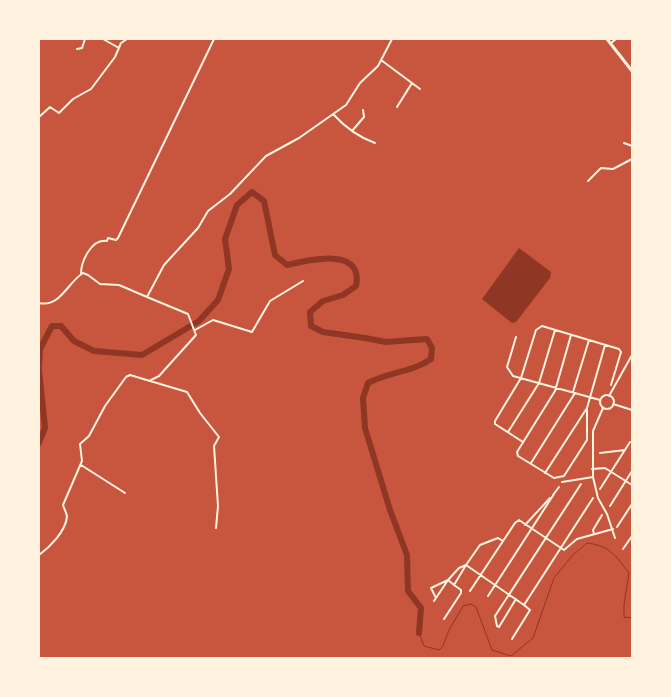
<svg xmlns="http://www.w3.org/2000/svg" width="671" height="697" font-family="Arial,sans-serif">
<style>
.water{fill:#8f3625}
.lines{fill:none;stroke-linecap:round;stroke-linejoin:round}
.stream{stroke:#8f3625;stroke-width:1}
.river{stroke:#8f3625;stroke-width:6}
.minor{stroke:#fff3e0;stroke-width:2}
.primary{stroke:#fff3e0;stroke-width:3}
</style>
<rect width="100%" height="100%" fill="#c8553d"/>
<path class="water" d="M 519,248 L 551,272 L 550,278 L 516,322 L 512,323 L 482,299 Z"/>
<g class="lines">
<path class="stream" d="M 419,633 L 424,646 L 439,650 L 443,646 L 449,630 L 463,606 L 471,604 L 476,607 L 492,650 L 511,656 L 533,638 L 554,578 L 572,556 L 587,543 C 610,546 615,555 629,573 L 624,604 L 624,617 L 632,618"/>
<path class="river" d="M 39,367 L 40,349 L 52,326 L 61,326 L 74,341 L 94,351 L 142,355 L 199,321 L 218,300 L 229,269 L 225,239 L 237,205 L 252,192 L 264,201 L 275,255 L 287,265 C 308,260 364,246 356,286 L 343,295 L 323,301 L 310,312 L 311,326 L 323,332 L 365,338 L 386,342 L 427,339 L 432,348 L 431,359 C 413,372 388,372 368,383 L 363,398 L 365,428 L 390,510 L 407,555 L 408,591 L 421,608 L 419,633
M 39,370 L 45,428 L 39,443"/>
<path class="minor" d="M 103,39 L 119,48
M 611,43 L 616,39
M 77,49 L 82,48 L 85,39
M 381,60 L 420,89
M 397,107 L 412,83
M 333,114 C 344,126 358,137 375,143
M 39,117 L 50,107 L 59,113 L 73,99 L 91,89 L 115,57 L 121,43 L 127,39
M 352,131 L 364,117 L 363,110
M 624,143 L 632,146
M 588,181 L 601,168 L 613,169 L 632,159
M 81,274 C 81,261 92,238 107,241 L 108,238 L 116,240 L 118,238 L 214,39
M 39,303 C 60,308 68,282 83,273 L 88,275 L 100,284 L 119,285 L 147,297
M 195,330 L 213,320 L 252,332 L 270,301 L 303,281
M 571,335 L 555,391 L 517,452 L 518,456 L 554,478 L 564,476 L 587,440 L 587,408
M 516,337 L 507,367 L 513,376 L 600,400
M 151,380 L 159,376 L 196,335 L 188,314 L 147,297 L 164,265 L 198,228 L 208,211 L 230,194 L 266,156 L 299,138 L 346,105 L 360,83 L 378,66 L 392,39
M 573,392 L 589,340
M600 402a7 7 0 1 1 14 0a7 7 0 1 1-14 0Z
M 609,396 L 632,355
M 613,404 L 632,410
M 603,408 L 593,431 L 593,477 L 598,498 L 607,514 L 615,538
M 508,432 L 539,383 L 555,330
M 523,442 L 495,424 L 495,421 L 521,378 L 536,330 L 542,326 L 619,349 L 621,352 L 611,385
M 600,453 L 625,450
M 531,463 L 575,393
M 81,465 L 125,493
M 592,469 L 605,468 L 632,485
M 545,473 L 587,408 L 605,345
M 562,482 L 593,477
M 600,489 L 630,442
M 553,495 L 559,487
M 610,506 L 632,471
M 525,525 L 550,498
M 617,527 L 632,504
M 594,534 L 593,530 L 602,515
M 623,549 L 632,536
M 39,555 C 50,547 65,532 67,517 C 67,513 64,509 63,505 L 82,461 L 80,444 L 89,436 L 105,406 L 126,377 L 130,375 L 187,392 L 200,413 L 219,437 L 214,446 L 218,506 L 216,528
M 470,591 L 515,523 L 519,520 L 564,550 L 577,539 L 613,529
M 488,596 L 554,494
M 436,598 L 431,588 L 448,580 L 454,585 L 466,565 L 524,605 L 593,498
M 516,599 L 499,627 L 497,626 L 495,616 L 581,484
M 434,601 L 448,580 L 459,568 L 466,565 L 480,545 L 498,538 L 503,541
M 444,619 L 461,593 L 461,590 L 454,585
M 512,639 L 530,610 L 524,605"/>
<path class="primary" d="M 607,39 L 632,71"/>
</g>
<rect width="671" height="697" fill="none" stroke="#fff3e0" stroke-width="80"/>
</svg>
